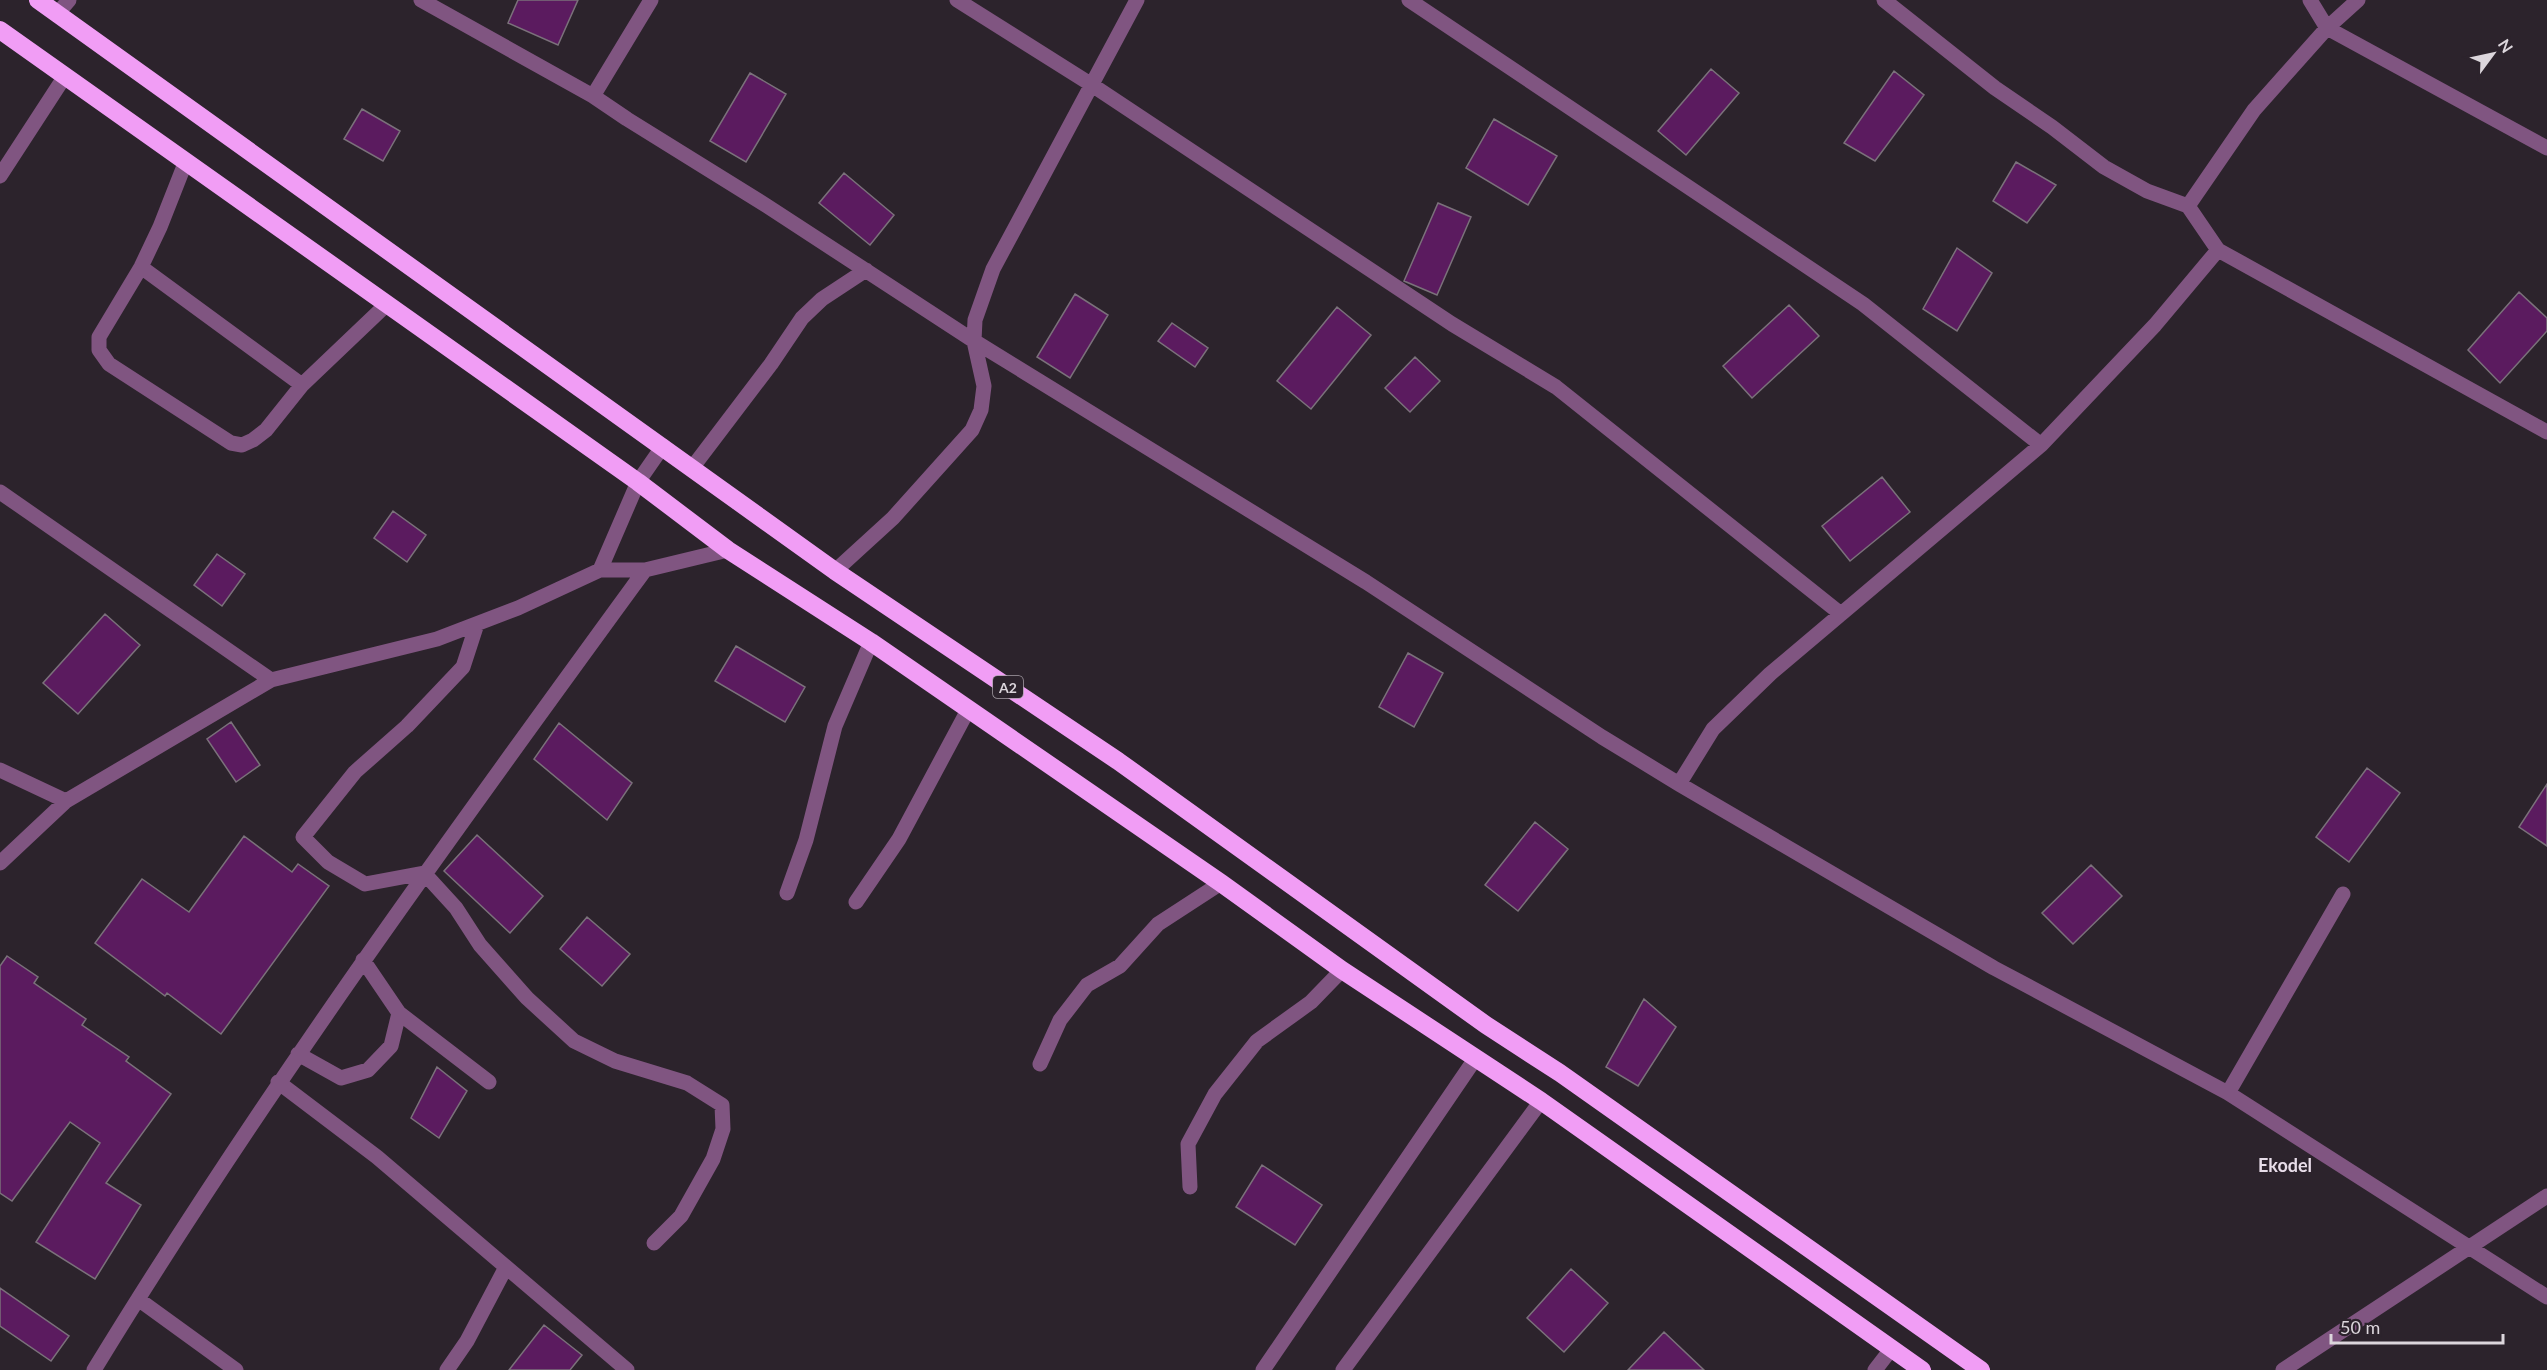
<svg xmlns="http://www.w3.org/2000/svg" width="2547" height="1370" font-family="Lato,sans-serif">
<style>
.building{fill:#5b1b5f;stroke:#7b717b;stroke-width:1.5}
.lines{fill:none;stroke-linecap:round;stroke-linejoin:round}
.minor{stroke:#805581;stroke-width:15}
.highway{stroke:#f19df5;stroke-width:18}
.labels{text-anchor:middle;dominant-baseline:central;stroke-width:4.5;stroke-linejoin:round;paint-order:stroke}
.shield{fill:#2c232c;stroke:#a7a0a7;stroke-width:1.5}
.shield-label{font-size:14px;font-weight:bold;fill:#dcd6dc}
.quarter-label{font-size:18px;font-weight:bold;fill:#e8dde9;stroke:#2c232c}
</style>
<rect width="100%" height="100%" fill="#2c232c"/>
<path class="building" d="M 518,0 L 578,0 L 558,45 L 508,23 Z
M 1711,69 L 1739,93 L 1686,155 L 1658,131 Z
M 1894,71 L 1924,95 L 1875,161 L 1844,143 Z
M 750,73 L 786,94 L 746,162 L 710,141 Z
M 362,109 L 400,131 L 383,161 L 344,139 Z
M 1494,119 L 1557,156 L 1528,205 L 1466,168 Z
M 2016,162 L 2056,185 L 2027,223 L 1993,201 Z
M 844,173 L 894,215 L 870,245 L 819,203 Z
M 1438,203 L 1471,217 L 1437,295 L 1404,281 Z
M 1957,248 L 1992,273 L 1957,331 L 1923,309 Z
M 2519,292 L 2547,318 L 2547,331 L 2500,383 L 2468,350 Z
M 1075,294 L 1108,315 L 1070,378 L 1037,357 Z
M 1789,305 L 1819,336 L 1752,398 L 1723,366 Z
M 1337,307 L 1371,335 L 1311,409 L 1277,381 Z
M 1172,323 L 1208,348 L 1195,367 L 1158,341 Z
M 1415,357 L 1440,381 L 1410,412 L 1385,388 Z
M 1882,477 L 1910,512 L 1850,561 L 1822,526 Z
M 393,511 L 426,535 L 407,562 L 374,538 Z
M 217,554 L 245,574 L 222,606 L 194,585 Z
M 105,614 L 140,645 L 78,714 L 43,683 Z
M 736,646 L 805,687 L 785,722 L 715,681 Z
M 1408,653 L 1443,673 L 1414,727 L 1379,707 Z
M 231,722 L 260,765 L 236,782 L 207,739 Z
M 559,723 L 632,783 L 607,820 L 534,759 Z
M 2367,768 L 2400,793 L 2349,862 L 2316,837 Z
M 2547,784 L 2547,846 L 2519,827 Z
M 1535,822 L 1568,849 L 1518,911 L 1485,885 Z
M 477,835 L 543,896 L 510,933 L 444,871 Z
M 244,836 L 292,872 L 298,864 L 329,886 L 221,1034 L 167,993 L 165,996 L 95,943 L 142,879 L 189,912 Z
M 2091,865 L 2122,896 L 2073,944 L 2042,913 Z
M 587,917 L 630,954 L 602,986 L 560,949 Z
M 7,956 L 38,977 L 34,983 L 86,1019 L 82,1025 L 129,1057 L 126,1061 L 171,1094 L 106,1183 L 141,1205 L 95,1279 L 36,1242 L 100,1143 L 70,1122 L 12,1201 L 0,1193 L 0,966 Z
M 1644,999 L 1676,1027 L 1638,1086 L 1606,1067 Z
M 437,1067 L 467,1091 L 439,1138 L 411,1118 Z
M 1262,1165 L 1322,1205 L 1295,1245 L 1236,1207 Z
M 1571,1269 L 1608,1303 L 1564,1352 L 1527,1318 Z
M 0,1288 L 69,1336 L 51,1361 L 0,1326 Z
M 544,1325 L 582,1355 L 570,1370 L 509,1370 Z
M 1664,1332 L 1704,1370 L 1628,1370 Z"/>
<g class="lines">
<path class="minor" d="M 421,0 L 593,96 L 627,119 L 767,206 L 974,341 L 1366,582 L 1602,737 L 1679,784 L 1994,968 L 2228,1093 L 2547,1297
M 957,0 L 1092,85 L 1452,324 L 1556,387 L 1841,614
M 1409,0 L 1863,304 L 2041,445
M 1884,0 L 1995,88 L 2052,127 L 2104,167 L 2147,191 L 2188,206 L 2218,250 L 2547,432
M 2310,0 L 2327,28 L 2547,148
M 57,14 L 69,0
M 593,96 L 651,0
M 186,161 L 160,227 L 141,267 L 99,337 L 99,350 L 109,364 L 231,443 L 242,445 L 253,440 L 266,430 L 302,385 L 387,304
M 0,176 L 65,76
M 2188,206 L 2254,110 L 2327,28 L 2358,0
M 141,267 L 302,385
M 692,468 L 771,364 L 802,318 L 822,299 L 866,270
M 0,492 L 271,680
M 600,570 L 638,482 L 663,446
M 835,571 L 893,518 L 972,430 L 981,410 L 984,386 L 974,341 L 975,320 L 993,269 L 1137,0
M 477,624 L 463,667 L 407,726 L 355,772 L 303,837 L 328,862 L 365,884 L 424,873 L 456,908 L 480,945 L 527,998 L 574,1041 L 615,1061 L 687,1083 L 722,1105 L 723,1129 L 713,1159 L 681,1216 L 654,1243
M 0,770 L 66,801
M 1679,784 L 1713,729 L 1770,674 L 2041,445 L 2155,325 L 2218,250
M 0,863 L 66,801 L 271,680 L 437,639 L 518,608 L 600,570 L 645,570 L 728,550
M 787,893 L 806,840 L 835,726 L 871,642
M 856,902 L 899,839 L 968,710
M 399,1013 L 489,1082
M 298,1054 L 341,1078 L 368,1070 L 391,1046 L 399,1013 L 363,960
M 1040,1064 L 1060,1020 L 1087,985 L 1120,966 L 1158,924 L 1221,883
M 278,1082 L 377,1157 L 627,1370
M 2228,1093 L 2343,894
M 1190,1187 L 1188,1144 L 1215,1094 L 1257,1041 L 1311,1002 L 1342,970
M 138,1299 L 236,1370
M 94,1370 C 263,1093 454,832 645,570
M 447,1370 L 467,1341 L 506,1267
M 1263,1370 L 1475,1059
M 1343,1370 L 1541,1101
M 1875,1370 L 1892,1348
M 2283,1370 L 2547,1196"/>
<path class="highway" d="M 38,0 L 835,571 L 1118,761 L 1486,1025 L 1560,1073 L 1981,1370
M 0,30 L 638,482 L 728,550 L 871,642 L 1221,883 L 1342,970 L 1541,1101 L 1922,1370"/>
</g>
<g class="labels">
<rect class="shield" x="993" y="676" width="30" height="22" rx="4.5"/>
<g class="shield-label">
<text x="1008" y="687">A2</text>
</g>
<g class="quarter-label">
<text x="2285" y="1165">Ekodel</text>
</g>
</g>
<g transform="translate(2493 54) rotate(57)" stroke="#2c232c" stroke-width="4.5" paint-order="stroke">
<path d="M0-4.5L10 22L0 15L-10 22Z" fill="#dcd6dc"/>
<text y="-9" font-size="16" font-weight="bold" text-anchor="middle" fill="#dcd6dc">N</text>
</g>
<path d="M2331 1334v9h172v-9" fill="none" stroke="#dcd6dc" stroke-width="3"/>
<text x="2340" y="1334" font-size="18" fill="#dcd6dc" stroke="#2c232c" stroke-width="4.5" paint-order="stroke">50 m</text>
</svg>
